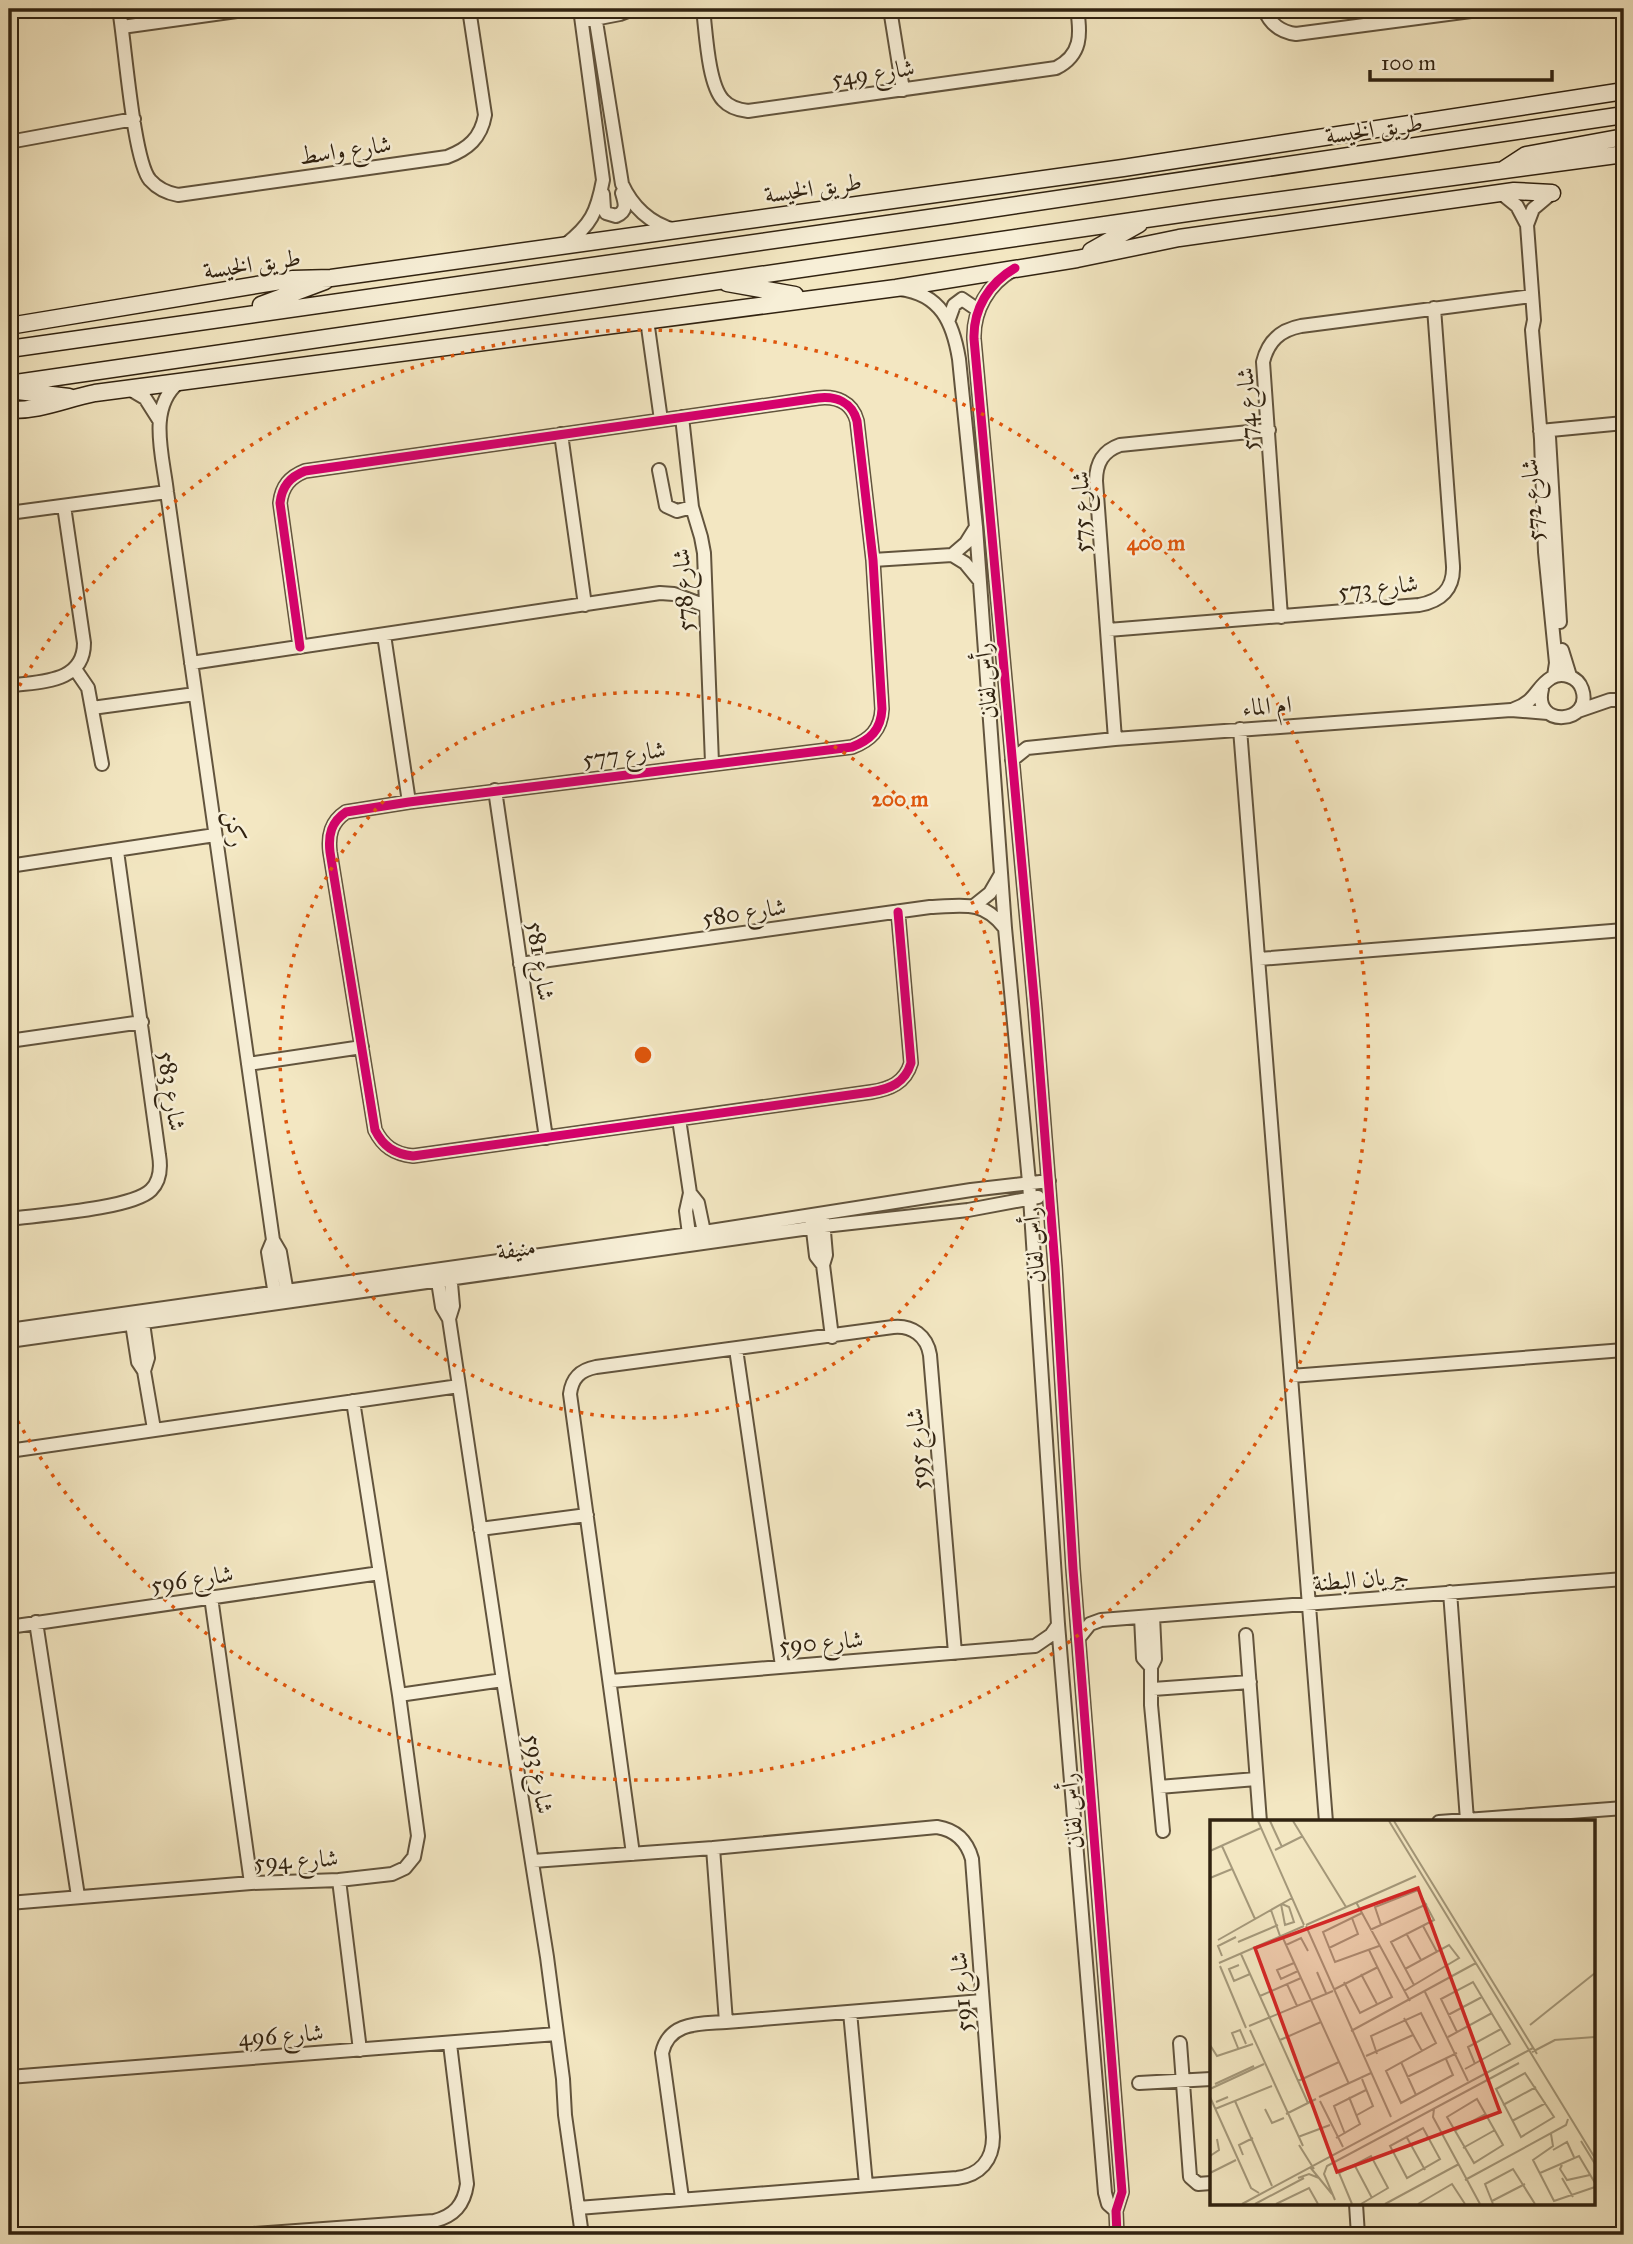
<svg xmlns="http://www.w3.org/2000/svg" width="1633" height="2244" font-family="'IM FELL Great Primer',Amiri,serif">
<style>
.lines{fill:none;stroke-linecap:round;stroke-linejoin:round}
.street-casing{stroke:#62543d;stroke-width:16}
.secondary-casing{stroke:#312311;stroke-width:19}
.street{stroke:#f7efd7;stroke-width:12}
.secondary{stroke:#f7efd7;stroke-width:16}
.cycleway-casing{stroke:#f7efd7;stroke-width:13}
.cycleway{stroke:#d6006c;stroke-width:9}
.ring{fill:none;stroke:#df560c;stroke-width:3.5;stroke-dasharray:3.5 7}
.labels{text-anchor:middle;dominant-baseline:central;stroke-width:5;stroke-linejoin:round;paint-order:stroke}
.street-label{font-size:24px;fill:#312311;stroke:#f7efd7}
.inset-road{fill:none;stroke:#a5997b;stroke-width:2}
.view{fill:#d62828;fill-opacity:0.15;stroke:#d62828;stroke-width:3.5}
.inset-edge{fill:none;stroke:#312311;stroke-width:3.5}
.centre{fill:#df560c;stroke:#f7efd7;stroke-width:3.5}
.ring-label{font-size:21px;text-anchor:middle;font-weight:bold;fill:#df560c;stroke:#f7efd7;stroke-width:5;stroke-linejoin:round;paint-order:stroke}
</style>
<rect width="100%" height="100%" fill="#f3e7c2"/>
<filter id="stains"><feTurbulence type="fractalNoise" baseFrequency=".00286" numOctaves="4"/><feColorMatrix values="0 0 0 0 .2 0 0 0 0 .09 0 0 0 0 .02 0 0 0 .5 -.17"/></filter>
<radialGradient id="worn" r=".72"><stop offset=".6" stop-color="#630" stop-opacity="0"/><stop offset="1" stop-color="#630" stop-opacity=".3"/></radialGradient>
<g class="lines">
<g class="street-casing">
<path id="street" d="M 119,9 C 125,42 133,160 150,180 C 158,189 167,193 178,195 L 447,157 C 468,149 481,138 485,115 L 469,9
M 594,9 L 622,184 C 632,206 650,224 675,230
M 703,9 C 706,32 708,84 723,100 C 730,108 739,110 748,111 L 1056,68 C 1082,55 1081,34 1077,9
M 890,9 L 903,90
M 1264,9 C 1270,24 1280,32 1296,34 L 1486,9
M 589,20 L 620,14 L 633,9
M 122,27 L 251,9
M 9,142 L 134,119
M 1501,193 L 1517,206 L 1527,225 L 1534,320 L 1532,330 L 1541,439 L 1545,552 L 1556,663 L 1554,676
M 603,194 L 604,209 L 606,213 L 616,216 C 628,211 625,203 622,193
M 1527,225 L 1533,209 L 1552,193
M 565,245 C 591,225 597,212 603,180 L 580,9
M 1013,270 C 988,284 973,311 974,339 L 1035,1009 L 1055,1266 L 1073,1569 L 1122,2192 L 1116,2211 L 1117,2235
M 900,289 C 941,294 953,323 959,359 L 976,527 L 1005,928 L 1029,1182 L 1058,1624 L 1105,2193 L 1108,2204 L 1116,2211
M 949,319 L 954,305 L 962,299 L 978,310
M 647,320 L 661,420
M 179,382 C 147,408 163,456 167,492 L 273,1240 L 280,1252 L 288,1299
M 128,388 L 145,398 L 159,420
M 682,417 L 692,507 L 701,537 L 704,553 L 712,763
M 1540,431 L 1624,423
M 561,434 L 585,605
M 1549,437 L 1560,622
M 659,470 L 666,506 L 677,511 L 692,507
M 9,513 L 167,492
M 952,555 L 965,563 L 979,580
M 873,560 L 952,555 L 966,543 L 976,527
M 1281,617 L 1263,362 C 1268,341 1280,330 1301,326 L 1532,296
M 1108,630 L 1419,605 C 1441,601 1454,589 1453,566 L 1434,308
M 384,635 L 409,802
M 300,647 L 280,503 C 282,486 290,477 305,471 L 818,398 C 836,396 852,402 857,421 L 873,560 L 882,709 C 881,730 870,740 852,747 L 409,802 L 346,812 C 331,822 328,835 330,852 L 375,1130 C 383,1146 394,1154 413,1156 L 871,1092 C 890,1089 905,1083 911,1063 L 898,912
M 1562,650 L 1570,676
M 191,663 L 660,593 L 674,594 L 706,606
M 75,669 L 88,688 L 102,764
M 9,686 C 38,681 84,684 84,643 L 64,506
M 92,708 L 195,694
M 1514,709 C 1536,702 1536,687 1551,678 C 1562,671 1578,677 1582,689 C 1594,724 1532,729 1542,689
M 1578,711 L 1610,700 L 1624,700
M 1240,729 L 1326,1822
M 1115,739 L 1096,481 C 1096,463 1103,451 1120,445 L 1269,430
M 1012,760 L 1027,748 L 1115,739 L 1511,710 L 1548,713
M 495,790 L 546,1138
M 9,866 L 215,835
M 975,905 L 990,893 L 1001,874
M 1259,959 L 1624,930
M 520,964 L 930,907 C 962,906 982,899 1004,927
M 9,1041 L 142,1022
M 248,1064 L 362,1047
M 679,1119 L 690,1193 L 698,1203 L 704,1232
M 9,1219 C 38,1215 132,1209 151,1190 C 160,1181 161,1167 159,1155 L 117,851
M 823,1220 L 826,1255 L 823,1265 L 832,1337
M 812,1222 L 816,1256 L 823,1265
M 689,1234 L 686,1211 L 690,1193
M 273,1240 L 268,1252 L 276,1301
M 437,1275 L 442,1307 L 449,1319 L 503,1680 L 547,1957 L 563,2079 L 565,2115 L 582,2235
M 142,1316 L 148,1358 L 144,1371
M 131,1317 L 138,1362 L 144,1371 L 154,1429
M 449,1319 L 453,1306 L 450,1272
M 9,1330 L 704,1232 L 971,1190 L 1049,1181
M 9,1341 L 824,1226 L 968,1210 L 1038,1197
M 736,1349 L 782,1666
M 1291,1376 L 1624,1350
M 9,1451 L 459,1386
M 480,1529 L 587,1515
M 1450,1592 L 1467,1820
M 211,1597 L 251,1883
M 1153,1616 L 1155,1659 L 1151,1667 L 1151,1705 L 1163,1831
M 1141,1617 L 1143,1658 L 1151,1667
M 36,1622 L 78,1896
M 9,1627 L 380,1573
M 1246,1635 L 1260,1822
M 1078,1639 L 1090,1624 L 1101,1620 L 1624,1579
M 611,1681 L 1035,1646 L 1051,1635 L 1058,1625
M 1153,1689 L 1250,1682
M 399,1695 L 503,1680
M 1159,1787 L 1256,1779
M 1439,1822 L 1624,1808
M 713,1848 L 726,2022
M 633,1854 L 570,1394 C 572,1378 580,1370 596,1367 L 893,1327 C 912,1325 927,1336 930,1355 L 955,1653
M 533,1861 L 713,1848 L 937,1827 C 956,1830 967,1841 972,1859 L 993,2137 C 993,2160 980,2175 957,2178 L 578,2208
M 339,1880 L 360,2050
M 9,1903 L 251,1883 L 339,1880 L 392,1874 L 405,1868 L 414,1857 L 418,1836 L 399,1695 L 353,1401
M 850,2012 L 866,2185
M 1180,2043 L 1190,2177 L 1198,2184 L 1211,2183
M 9,2077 L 557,2034
M 1139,2083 L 1211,2079
M 682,2198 L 662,2053 C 669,2021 701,2024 726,2022 L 982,2001
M 1356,2204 L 1358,2235
M 239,2235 L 434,2221 C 454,2216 464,2205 467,2184 L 450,2044"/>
</g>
<g class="secondary-casing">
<path id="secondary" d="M 1503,170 L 1526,155 L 1624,137
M 1091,251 L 1139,224
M 727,283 L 795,295
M 261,305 L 325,281
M 9,326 L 293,279 L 331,278 L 1123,168 L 1624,91
M 9,349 L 950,215 L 1624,115
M 9,384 L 1215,209 L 1624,154
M 9,390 L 69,397
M 9,410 C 40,411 65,399 95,393 L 896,288 L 1077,259 L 1179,238 L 1514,191 L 1552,193"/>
</g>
<use href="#street" class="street"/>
<use href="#secondary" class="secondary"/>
<g class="cycleway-casing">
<path id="cycleway" d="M 1015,268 C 989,283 973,309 974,339 L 1035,1009 L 1055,1266 L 1073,1569 L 1122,2192 L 1116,2211 L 1117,2235
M 300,647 L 280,503 C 282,486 290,477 305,471 L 818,398 C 836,396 852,402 857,421 L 873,560 L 882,709 C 881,730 870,740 852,747 L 409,802 L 346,812 C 331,822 328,835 330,852 L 375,1130 C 383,1146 394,1154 413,1156 L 871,1092 C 890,1089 905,1083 911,1063 L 898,912"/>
</g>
<use href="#cycleway" class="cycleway"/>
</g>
<g class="ring">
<circle cx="643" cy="1055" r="363"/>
<path d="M9 704A725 725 0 1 1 9 1406"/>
</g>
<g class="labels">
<g class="street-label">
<text transform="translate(873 73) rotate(-8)">شارع 549</text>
<text transform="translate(1374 129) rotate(-8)">طريق الخيسة</text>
<text transform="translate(345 150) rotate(-8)">شارع واسط</text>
<text transform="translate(813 188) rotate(-8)">طريق الخيسة</text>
<text transform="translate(252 264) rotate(-8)">طريق الخيسة</text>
<text transform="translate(1247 409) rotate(-93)">شارع 574</text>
<text transform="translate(1532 500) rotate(-94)">شارع 572</text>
<text transform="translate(1081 512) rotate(-91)">شارع 575</text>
<text transform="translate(1378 587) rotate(-6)">شارع 573</text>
<text transform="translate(683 590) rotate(-93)">شارع 578</text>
<text transform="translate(986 681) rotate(-95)">رأس لفان</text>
<text transform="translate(1267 706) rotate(-4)">ام الماء</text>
<text transform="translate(624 754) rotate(-7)">شارع 577</text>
<text transform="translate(236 829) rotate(82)">ركن</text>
<text transform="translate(744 912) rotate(-8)">شارع 580</text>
<text transform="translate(541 961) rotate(82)">شارع 581</text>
<text transform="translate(172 1091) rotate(82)">شارع 583</text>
<text transform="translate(1034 1245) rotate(-94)">رأس لفان</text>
<text transform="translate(516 1249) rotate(-8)">منيفة</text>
<text transform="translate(917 1449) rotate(-94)">شارع 595</text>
<text transform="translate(192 1579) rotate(-8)">شارع 596</text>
<text transform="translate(1361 1579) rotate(-5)">جريان البطنة</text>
<text transform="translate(821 1642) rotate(-4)">شارع 590</text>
<text transform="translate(539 1774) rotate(81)">شارع 593</text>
<text transform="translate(1072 1811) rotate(-95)">رأس لفان</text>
<text transform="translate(296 1860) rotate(-3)">شارع 594</text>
<text transform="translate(961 1992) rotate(-94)">شارع 591</text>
<text transform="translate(281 2035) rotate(-4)">شارع 496</text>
</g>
</g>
<g transform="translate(1210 1820)">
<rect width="385" height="385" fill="#f3e7c2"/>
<path class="inset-road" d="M 48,1 L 94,105M 60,1 L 72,27M 83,1 L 136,87M 179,1 L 385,338M 184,1 L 327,234M 12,26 L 45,99M 65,30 L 93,16M 0,31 L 51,8M 0,58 L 22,49M 146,82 L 200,181M 71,84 L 75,105 L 84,102 L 79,87 L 72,84M 61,90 L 70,116M 152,93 L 113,112 L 125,142 L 169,126M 96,105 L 206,56M 171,105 L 165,87 L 208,70 L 224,100 L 181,122 L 204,165M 96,106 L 181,297M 213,106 L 227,132M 160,110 L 217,84M 196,113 L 211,140M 72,116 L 139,264M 8,120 L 82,78M 28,122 L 68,105M 76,125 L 91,118 L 98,131M 119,128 L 148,114 L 142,98M 31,134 L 98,283M 12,136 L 8,126 L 26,117M 9,143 L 94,106M 84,143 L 67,150 L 71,159 L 88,151M 29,145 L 19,149 L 24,161 L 40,154M 10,146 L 36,208M 107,152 L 116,173M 151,154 L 167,184M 134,162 L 150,193 L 182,177 L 159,130M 77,164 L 87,186M 125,169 L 168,147M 194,171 L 249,138 L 239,125 L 195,149M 215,172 L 258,261M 50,176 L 91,158M 238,195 L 272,177M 194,198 L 212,231M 320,205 L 385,153M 39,206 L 123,171M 40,210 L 93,326M 141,211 L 266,143M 247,212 L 231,179 L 263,162 L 300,224 L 255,249M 238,217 L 282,193M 70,220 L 111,202M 344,220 L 385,217M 0,225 L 7,236 L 43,224M 28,228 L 22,213 L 30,210 L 36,224M 322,232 L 345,220M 167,234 L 161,216 L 211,193 L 226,223 L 176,251 L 191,283 L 243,255 L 236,239M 156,236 L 203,215M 191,242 L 206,275M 265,244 L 258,227 L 291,209M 315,253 L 344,297 L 311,317 L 286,269 ZM 197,257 L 247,233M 88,261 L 129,242M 5,264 L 44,246M 0,269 L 54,244M 0,277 L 41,368 L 49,373M 18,277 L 6,282 L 18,277M 109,277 L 161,253M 267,279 L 293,325 L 264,343 L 237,297 ZM 25,281 L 62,366M 110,281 L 133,327M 293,285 L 326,267M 5,289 L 62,266M 55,289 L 62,303 L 74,298M 224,289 L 223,297 L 270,384M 76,294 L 106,279M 147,295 L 163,286 L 152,259M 302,301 L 336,283M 213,308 L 230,339 L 197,358 L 180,326 ZM 244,311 L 276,294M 135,314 L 124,286 L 156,270M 341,314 L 343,326 L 323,340 L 344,381 L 385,367M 196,316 L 215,350M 88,317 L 120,305M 126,318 L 150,304 L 139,277M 371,321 L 385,344M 89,325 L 104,349M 253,328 L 285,310M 343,330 L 357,322 L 364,337M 33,335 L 29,325 L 43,318M 0,336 L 9,330 L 7,319M 144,344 L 162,378M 352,345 L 350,349 L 357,360 L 380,355M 100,347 L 122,374M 0,353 L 26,340M 330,353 L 369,336 L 385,363M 88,358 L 99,354 L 109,358M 352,358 L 363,377M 255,360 L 356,305 L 358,299M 125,380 L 114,354 L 117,346 L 309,243M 282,381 L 315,364M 32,384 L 323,228M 45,384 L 94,358M 66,384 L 99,368 L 108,384M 142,384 L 129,353 L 161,336 L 178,368 L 151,384M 175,384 L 249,344M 208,384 L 242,364 L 255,384M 283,384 L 275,364 L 303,349 L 325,384"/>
<path class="view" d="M 208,68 L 290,292 L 127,352 L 45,128 Z"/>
<rect width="385" height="385" class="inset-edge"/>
</g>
<circle cx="643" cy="1055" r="10" class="centre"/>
<g class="ring-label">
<text x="1156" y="550">400 m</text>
<text x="900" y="806">200 m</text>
</g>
<rect width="1633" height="2244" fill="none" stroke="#f3e7c2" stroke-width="35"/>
<rect x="10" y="10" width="1612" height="2223" fill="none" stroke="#312311" stroke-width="3.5"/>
<rect x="18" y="18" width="1598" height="2209" fill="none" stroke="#312311" stroke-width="2"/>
<path d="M1370 70v10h182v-10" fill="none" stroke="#312311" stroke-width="3.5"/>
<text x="1381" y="70" font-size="21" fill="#312311" stroke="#f7efd7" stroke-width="5" paint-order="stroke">100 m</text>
<rect width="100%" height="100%" filter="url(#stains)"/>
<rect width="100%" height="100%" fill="url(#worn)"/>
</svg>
